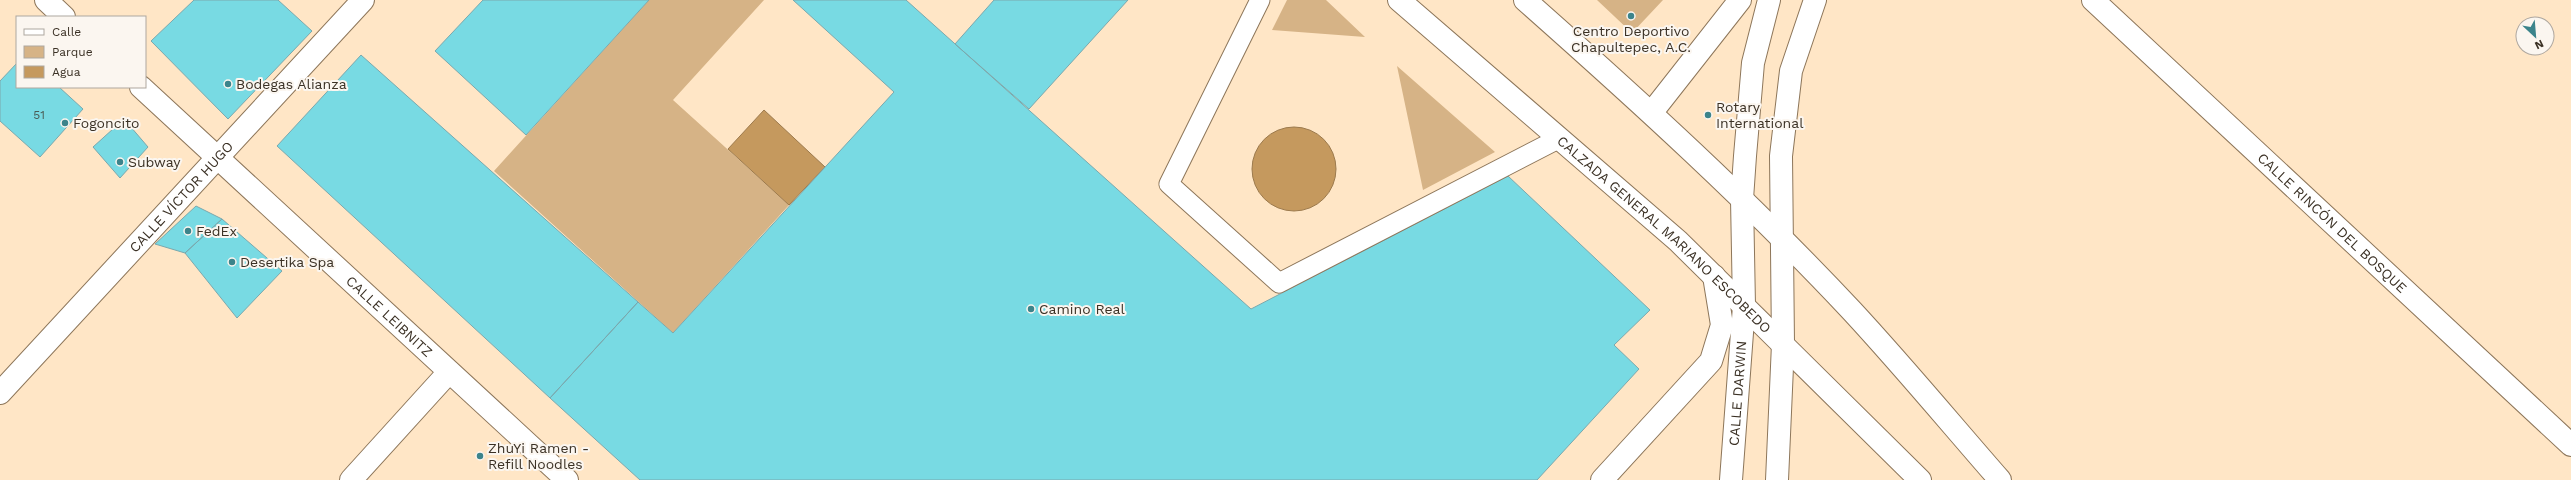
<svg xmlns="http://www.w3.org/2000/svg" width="2571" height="480" font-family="'Work Sans',sans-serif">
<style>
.green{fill:#d6b386}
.water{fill:#c5995e;stroke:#9c7a4d}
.building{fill:#78dae3;stroke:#7ba8ad}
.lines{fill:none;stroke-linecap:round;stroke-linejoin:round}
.lane-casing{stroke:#8d765a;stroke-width:21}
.street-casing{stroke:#8d765a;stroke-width:24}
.secondary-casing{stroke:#8d765a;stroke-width:24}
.lane{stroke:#fff;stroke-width:19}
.street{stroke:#fff;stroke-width:22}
.secondary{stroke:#fff;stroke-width:22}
.poi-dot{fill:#3c848b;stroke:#fbf6f0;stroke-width:1.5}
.labels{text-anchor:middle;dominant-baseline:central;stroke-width:4;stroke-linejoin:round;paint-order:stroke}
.number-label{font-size:12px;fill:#4a5b54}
.poi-label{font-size:14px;fill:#3b3125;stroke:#fbf6f0;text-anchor:start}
.street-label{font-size:14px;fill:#3b3125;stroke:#fbf6f0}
</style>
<rect width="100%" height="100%" fill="#ffe6c6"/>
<path class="green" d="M 649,0 L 764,0 L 673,100 L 789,205 L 673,333 L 494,171 Z
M 1287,0 L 1326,0 L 1365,37 L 1272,30 Z
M 1597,0 L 1663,0 L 1632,33 Z
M 1397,66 L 1495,152 L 1423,190 Z"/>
<path class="water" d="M 764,110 L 825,167 L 789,205 L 728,149 Z
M1252 169a42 42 0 1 1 84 0a42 42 0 1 1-84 0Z"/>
<path class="building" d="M 194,0 L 278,0 L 312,31 L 228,119 L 151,41 Z
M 483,0 L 649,0 L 526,135 L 435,51 Z
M 793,0 L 906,0 L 1251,309 L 1508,176 L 1650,310 L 1614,345 L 1639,369 L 1537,480 L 640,480 L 550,398 L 638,302 L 673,333 L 894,92 Z
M 994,0 L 1128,0 L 1029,109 L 955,44 Z
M 361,55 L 638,302 L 550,398 L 277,146 Z
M 17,63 L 17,87 L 59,87 L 83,109 L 40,157 L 0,121 L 0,81 Z
M 124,119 L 148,147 L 120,178 L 93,147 Z
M 196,206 L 222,219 L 185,253 L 155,244 Z
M 222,219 L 282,271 L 237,318 L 185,253 Z"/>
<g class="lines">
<g class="lane-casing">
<path id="lane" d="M 1260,0 L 1169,184 L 1279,283 L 1558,139"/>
</g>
<g class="street-casing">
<g id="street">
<path id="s1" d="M 2093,0 L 2571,445"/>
<path id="s2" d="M 0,393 L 363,0"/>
<path d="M 351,480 L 449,372"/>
<path d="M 1602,480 L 1711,361 L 1722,325 L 1714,276"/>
</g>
</g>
<g class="secondary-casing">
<g id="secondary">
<path d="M 46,0 L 64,17"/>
<path id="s3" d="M 1399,0 L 1678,241 L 1920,480"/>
<path d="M 1525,0 C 1638,100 1749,201 1852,311 C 1903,366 1951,424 2000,480"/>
<path id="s4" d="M 141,87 L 567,480"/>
<path d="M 1652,112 L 1740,0"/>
<path id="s5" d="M 1731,480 L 1744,306 L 1742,199 L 1745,156 L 1753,63 L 1769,0"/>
<path d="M 1777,480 L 1783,344 L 1781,156 L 1791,71 L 1815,0"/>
</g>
</g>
<use href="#lane" class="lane"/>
<use href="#street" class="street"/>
<use href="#secondary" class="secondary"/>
</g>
<g class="poi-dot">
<circle cx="1631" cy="16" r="4"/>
<circle cx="228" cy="84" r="4"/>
<circle cx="1708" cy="115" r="4"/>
<circle cx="65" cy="123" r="4"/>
<circle cx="120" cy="162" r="4"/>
<circle cx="188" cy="231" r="4"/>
<circle cx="232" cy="262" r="4"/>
<circle cx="1031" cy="309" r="4"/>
<circle cx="480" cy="456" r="4"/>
</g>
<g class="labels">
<g class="number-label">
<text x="39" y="115">51</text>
</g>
<g class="poi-label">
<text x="1631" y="31" text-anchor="middle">Centro Deportivo<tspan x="1631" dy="16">Chapultepec, A.C.</tspan></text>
<text x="236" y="84">Bodegas Alianza</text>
<text x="1716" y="107">Rotary<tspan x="1716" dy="16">International</tspan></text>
<text x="73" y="123">Fogoncito</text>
<text x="128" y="162">Subway</text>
<text x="196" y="231">FedEx</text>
<text x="240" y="262">Desertika Spa</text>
<text x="1039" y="309">Camino Real</text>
<text x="488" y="448">ZhuYi Ramen -<tspan x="488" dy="16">Refill Noodles</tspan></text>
</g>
<g class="street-label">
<text stroke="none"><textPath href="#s2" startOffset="267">CALLE VÍCTOR HUGO</textPath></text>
<text stroke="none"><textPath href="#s1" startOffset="327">CALLE RINCÓN DEL BOSQUE</textPath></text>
<text stroke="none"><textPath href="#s3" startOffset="354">CALZADA GENERAL MARIANO ESCOBEDO</textPath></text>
<text stroke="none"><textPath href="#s4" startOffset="338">CALLE LEIBNITZ</textPath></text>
<text stroke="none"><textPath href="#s5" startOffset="87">CALLE DARWIN</textPath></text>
</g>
</g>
<rect x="16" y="16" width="130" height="72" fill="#fbf6f0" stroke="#aea79f"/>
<rect x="24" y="29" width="20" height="6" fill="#ffffff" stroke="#aea79f"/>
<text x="52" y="36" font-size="12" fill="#3b3125">Calle</text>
<rect x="24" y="46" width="20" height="12" fill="#d6b386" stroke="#aea79f"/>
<text x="52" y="56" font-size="12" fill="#3b3125">Parque</text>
<rect x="24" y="66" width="20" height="12" fill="#c5995e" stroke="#aea79f"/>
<text x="52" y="76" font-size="12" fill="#3b3125">Agua</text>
<g transform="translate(2535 36) rotate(154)"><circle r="19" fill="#fbf6f0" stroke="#aea79f"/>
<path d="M0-3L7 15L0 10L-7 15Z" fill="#3c848b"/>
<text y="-6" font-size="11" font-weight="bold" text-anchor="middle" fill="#3b3125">N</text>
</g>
</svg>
